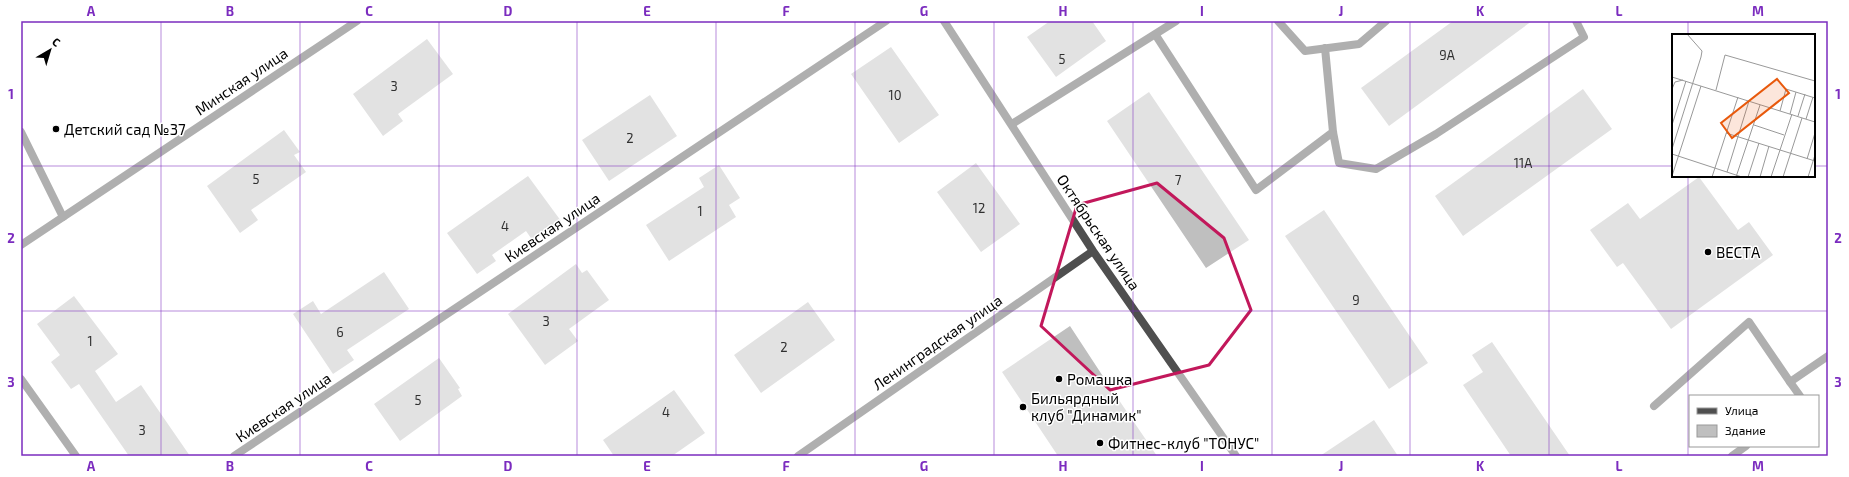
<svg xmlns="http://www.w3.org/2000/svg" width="1849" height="477" font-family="'Exo 2',sans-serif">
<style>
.building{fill:#bfbfbf}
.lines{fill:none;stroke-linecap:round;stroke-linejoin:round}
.lane{stroke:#4f4f4f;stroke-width:8}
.street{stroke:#4f4f4f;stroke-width:8}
.marked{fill:none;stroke:#c2185b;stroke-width:3;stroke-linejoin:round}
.grid{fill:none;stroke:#7b2cbf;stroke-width:1;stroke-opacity:0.55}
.poi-dot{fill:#000;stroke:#fff;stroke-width:1.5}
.labels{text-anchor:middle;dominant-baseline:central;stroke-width:3;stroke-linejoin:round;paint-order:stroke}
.number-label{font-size:13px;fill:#303030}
.street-label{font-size:15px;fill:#000;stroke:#fff}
.poi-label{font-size:15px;fill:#000;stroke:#fff;text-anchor:start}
.inset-road{fill:none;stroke:#999;stroke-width:1}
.view{fill:#e8590c;fill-opacity:0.15;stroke:#e8590c;stroke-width:2}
.inset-edge{fill:none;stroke:#000;stroke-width:2}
.neatline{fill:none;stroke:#7b2cbf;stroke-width:1.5}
.grid-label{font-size:13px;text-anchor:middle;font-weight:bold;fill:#7b2cbf}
</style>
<rect width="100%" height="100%" fill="#fff"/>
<path class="building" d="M 1050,21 L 1092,21 L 1106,41 L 1056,77 L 1027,37 Z
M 1453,21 L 1532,21 L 1389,126 L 1361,88 Z
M 427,39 L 453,74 L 398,114 L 403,121 L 383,136 L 353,94 Z
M 891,47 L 939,115 L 899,143 L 851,74 Z
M 1583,89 L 1612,129 L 1463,236 L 1435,196 Z
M 1149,92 L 1249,240 L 1206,268 L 1107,121 Z
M 650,95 L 677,136 L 609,181 L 582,140 Z
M 284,130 L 300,152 L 294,155 L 306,172 L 251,210 L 258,220 L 240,233 L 207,186 Z
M 976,163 L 1020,224 L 981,252 L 937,192 Z
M 719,165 L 740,198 L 729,205 L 736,217 L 669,261 L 646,225 L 704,187 L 699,178 Z
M 528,176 L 561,221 L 533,241 L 526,231 L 492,255 L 496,261 L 477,274 L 447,233 Z
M 1699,177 L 1738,230 L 1749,222 L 1773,255 L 1671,329 L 1623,263 L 1617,267 L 1590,230 L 1628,203 L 1640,219 Z
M 1324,210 L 1428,363 L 1389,389 L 1285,236 Z
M 576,264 L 582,273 L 587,270 L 609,300 L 569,329 L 578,341 L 545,365 L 508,314 Z
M 384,272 L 409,309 L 347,350 L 354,360 L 333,374 L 293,314 L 313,301 L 321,314 Z
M 74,296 L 118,354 L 95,371 L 116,402 L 141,385 L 190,456 L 129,456 L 79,384 L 71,389 L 51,362 L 60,355 L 37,324 Z
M 808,302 L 835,340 L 761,393 L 734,355 Z
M 1070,326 L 1108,384 L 1157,456 L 1058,456 L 1002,372 Z
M 1492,342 L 1570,456 L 1511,456 L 1463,385 L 1483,372 L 1472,355 Z
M 439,358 L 460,388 L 458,389 L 462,396 L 400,441 L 374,404 Z
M 674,390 L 705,433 L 672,456 L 614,456 L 603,440 Z
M 1374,420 L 1398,456 L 1320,456 Z"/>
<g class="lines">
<path class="lane" d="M 1278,21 L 1305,51 L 1359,44 L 1386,21
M 1155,34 L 1256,190 L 1333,132
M 1325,48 L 1333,132 L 1339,163 L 1376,169 L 1436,134 L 1584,37 L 1576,21
M 1012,124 L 1176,21
M 21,132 L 63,217
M 1654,406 L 1749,322 L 1790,382"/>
<path class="street" d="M 944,21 L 1093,251 L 1236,456
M 21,245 L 357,21
M 21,379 L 76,456
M 1800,396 L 1790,382 L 1828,356
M 234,456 L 886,21
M 798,456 L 1093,251
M 1732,456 L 1746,446"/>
</g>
<path d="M0 0H1849V477H0ZM 1157,183 L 1224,238 L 1251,310 L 1209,365 L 1110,390 L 1041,326 L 1077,205 Z" fill="#fff" fill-opacity=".55" fill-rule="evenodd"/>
<path class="marked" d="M 1157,183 L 1224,238 L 1251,310 L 1209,365 L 1110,390 L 1041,326 L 1077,205 Z"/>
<path class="grid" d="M 161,21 L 161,456M 300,21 L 300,456M 439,21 L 439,456M 577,21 L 577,456M 716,21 L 716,456M 855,21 L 855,456M 994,21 L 994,456M 1133,21 L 1133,456M 1272,21 L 1272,456M 1410,21 L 1410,456M 1549,21 L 1549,456M 1688,21 L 1688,35M 21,166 L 1673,166M 1814,166 L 1828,166M 1688,176 L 1688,456M 21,311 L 1828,311"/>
<g class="poi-dot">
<circle cx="56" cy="129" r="4"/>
<circle cx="1708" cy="252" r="4"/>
<circle cx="1059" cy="379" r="4"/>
<circle cx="1023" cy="407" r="4"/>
<circle cx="1100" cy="443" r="4"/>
</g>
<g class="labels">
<g class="number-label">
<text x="1447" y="55">9А</text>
<text x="1062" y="59">5</text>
<text x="394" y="86">3</text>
<text x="895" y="95">10</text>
<text x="630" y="138">2</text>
<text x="1523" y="163">11А</text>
<text x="256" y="179">5</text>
<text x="1178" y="180">7</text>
<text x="979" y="208">12</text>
<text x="700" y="211">1</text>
<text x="505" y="226">4</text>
<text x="1356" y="300">9</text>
<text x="546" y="321">3</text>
<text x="340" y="332">6</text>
<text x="90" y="341">1</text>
<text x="784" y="347">2</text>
<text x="418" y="400">5</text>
<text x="666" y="412">4</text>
<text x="142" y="430">3</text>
</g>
<g class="street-label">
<text transform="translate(241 81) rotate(-34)">Минская улица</text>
<text transform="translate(552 227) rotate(-34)">Киевская улица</text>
<text transform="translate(1099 232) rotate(56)">Октябрьская улица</text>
<text transform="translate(937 342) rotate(-35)">Ленинградская улица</text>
<text transform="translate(283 407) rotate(-34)">Киевская улица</text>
</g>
<g class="poi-label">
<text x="64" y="129">Детский сад №37</text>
<text x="1716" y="252">ВЕСТА</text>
<text x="1067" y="379">Ромашка</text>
<text x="1031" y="398">Бильярдный<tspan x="1031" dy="17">клуб "Динамик"</tspan></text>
<text x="1108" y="443">Фитнес-клуб "ТОНУС"</text>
</g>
</g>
<g transform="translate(1672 34)">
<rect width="143" height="143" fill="#fff"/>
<path class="inset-road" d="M 0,43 L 143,88M 0,55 L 3,48 L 11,46M 44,56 L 53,21 L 143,47M 108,77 L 114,55 L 143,64M 118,80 L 124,58M 126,82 L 133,60M 134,85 L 141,63M 0,91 L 14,47M 82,91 L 112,101M 54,99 L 143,127M 0,115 L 29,23 L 30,17 L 15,0M 0,120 L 70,143M 135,125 L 143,99M 55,138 L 77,67M 0,142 L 29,52M 40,143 L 66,63M 64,143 L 88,71M 76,143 L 87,109M 88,143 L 97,112M 99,143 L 120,80M 111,143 L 130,84M 136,143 L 143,121"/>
<path class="view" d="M 105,45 L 117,59 L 60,104 L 49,89 Z"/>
<rect width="143" height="143" class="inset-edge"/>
</g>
<rect width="1849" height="477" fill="none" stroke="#ffffff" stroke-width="44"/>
<rect x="1689" y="395" width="130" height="52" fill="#ffffff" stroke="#999999"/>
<rect x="1697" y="408" width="20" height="6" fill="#4f4f4f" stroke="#999999"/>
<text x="1725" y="415" font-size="12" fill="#000000">Улица</text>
<rect x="1697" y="425" width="20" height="12" fill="#bfbfbf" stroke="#999999"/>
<text x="1725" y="435" font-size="12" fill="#000000">Здание</text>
<g transform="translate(50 50) rotate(38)" stroke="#ffffff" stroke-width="3" paint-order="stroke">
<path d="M0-3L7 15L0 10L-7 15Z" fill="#000000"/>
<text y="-6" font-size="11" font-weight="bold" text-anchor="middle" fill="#000000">С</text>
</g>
<rect x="22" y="22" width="1805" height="433" class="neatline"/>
<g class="grid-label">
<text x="91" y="16">A</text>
<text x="230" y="16">B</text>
<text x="369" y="16">C</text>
<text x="508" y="16">D</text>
<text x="647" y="16">E</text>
<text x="786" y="16">F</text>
<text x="924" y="16">G</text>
<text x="1063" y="16">H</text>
<text x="1202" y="16">I</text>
<text x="1341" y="16">J</text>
<text x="1480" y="16">K</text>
<text x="1619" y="16">L</text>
<text x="1758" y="16">M</text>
<text x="11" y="99">1</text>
<text x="1838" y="99">1</text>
<text x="11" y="243">2</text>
<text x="1838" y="243">2</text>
<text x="11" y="387">3</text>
<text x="1838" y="387">3</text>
<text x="91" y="471">A</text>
<text x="230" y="471">B</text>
<text x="369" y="471">C</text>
<text x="508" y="471">D</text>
<text x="647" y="471">E</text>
<text x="786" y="471">F</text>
<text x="924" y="471">G</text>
<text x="1063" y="471">H</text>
<text x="1202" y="471">I</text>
<text x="1341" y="471">J</text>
<text x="1480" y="471">K</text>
<text x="1619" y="471">L</text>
<text x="1758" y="471">M</text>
</g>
</svg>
